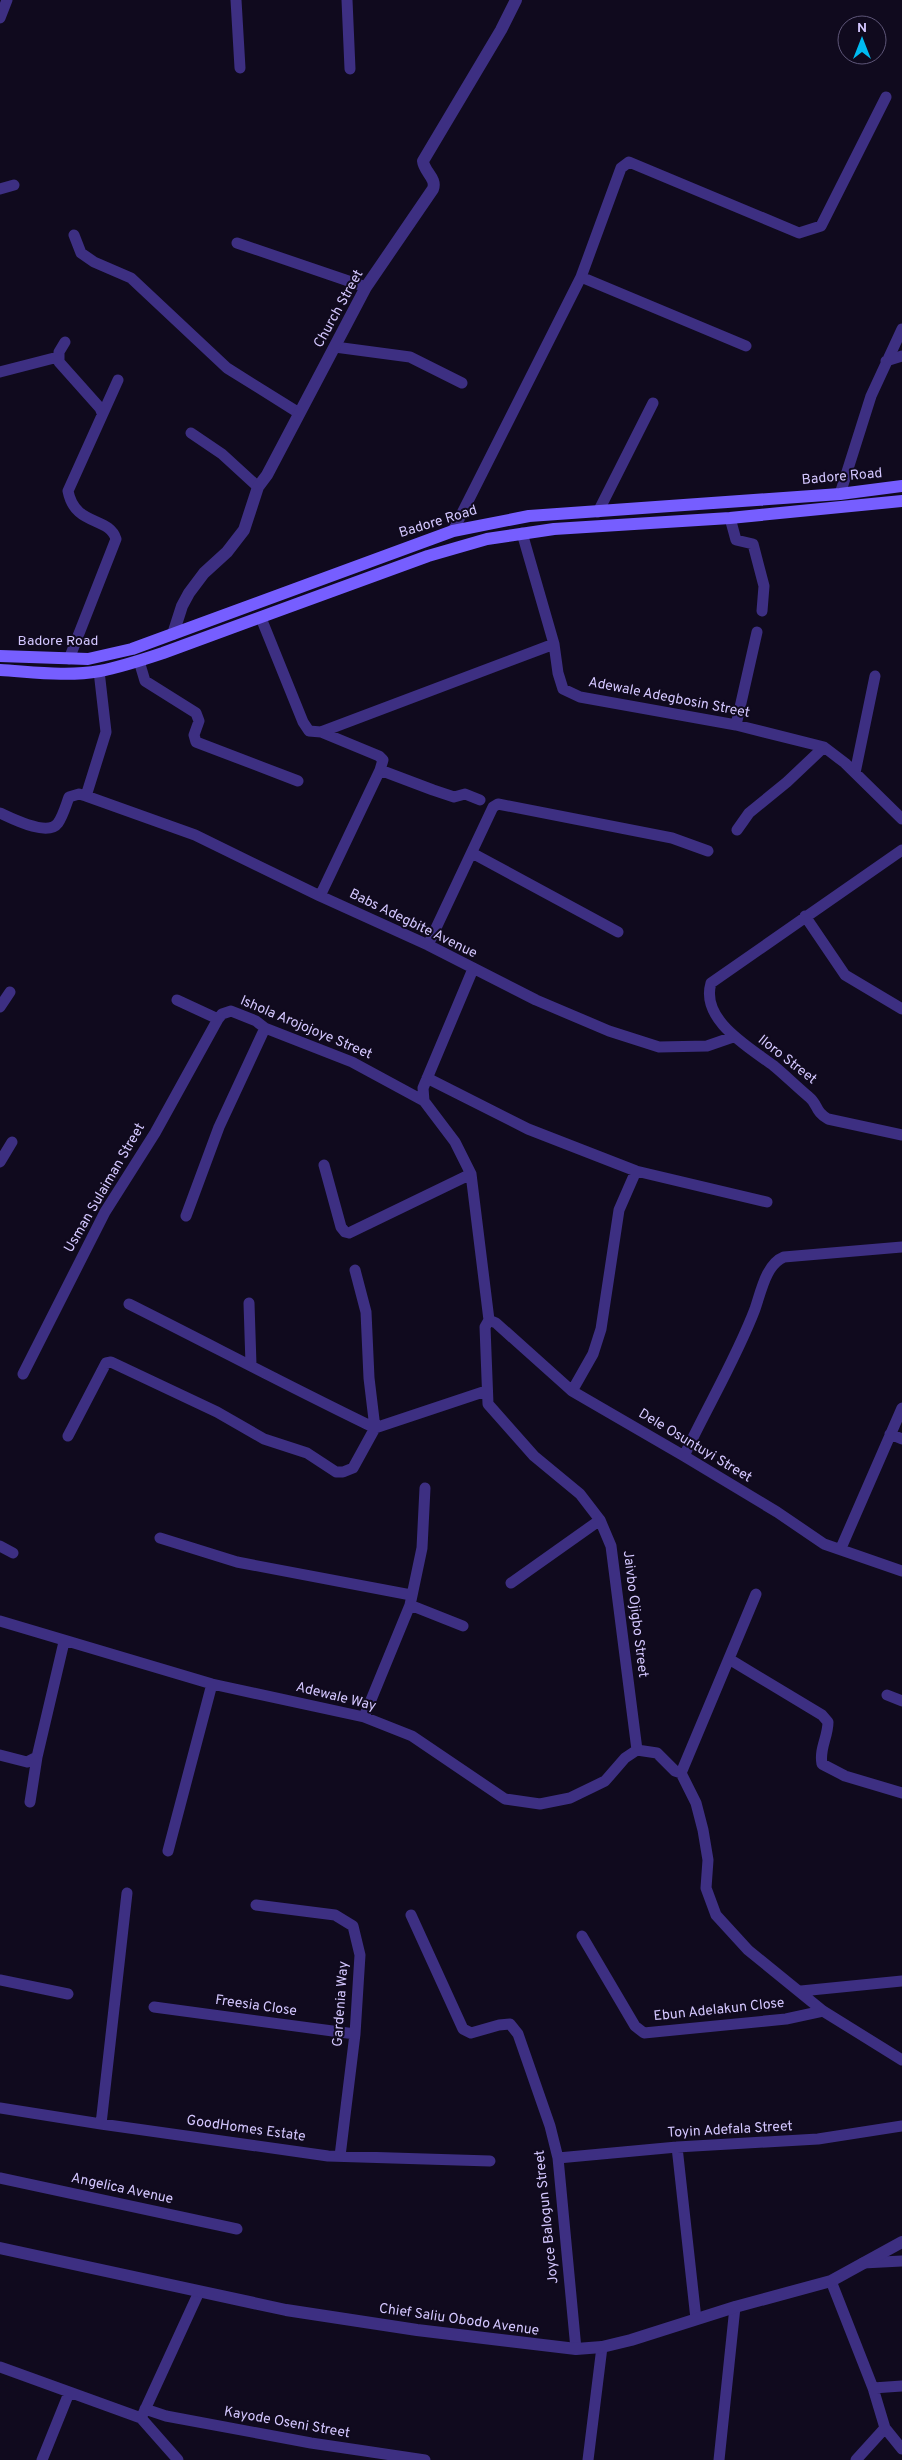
<svg xmlns="http://www.w3.org/2000/svg" width="902" height="2460" font-family="Overpass,sans-serif">
<style>
.lines{fill:none;stroke-linecap:round;stroke-linejoin:round}
.minor{stroke:#3d2f82;stroke-width:11}
.tertiary{stroke:#3d2f82;stroke-width:12}
.secondary{stroke:#765eff;stroke-width:12}
.labels{text-anchor:middle;dominant-baseline:central;stroke-width:4;stroke-linejoin:round;paint-order:stroke}
.street-label{font-size:14px;fill:#d4c7ff;stroke:#100a1e}
</style>
<rect width="100%" height="100%" fill="#100a1e"/>
<g class="lines">
<path class="minor" d="M 236,0 L 240,68
M 347,0 L 350,69
M 0,18 L 7,0
M 0,189 L 14,185
M 74,235 L 81,253 L 94,262 L 131,278 L 227,368 L 299,413
M 237,243 L 366,287
M 581,277 L 746,346
M 65,342 L 59,352 L 59,362 L 100,408 L 102,413
M 335,347 L 410,357 L 462,383
M 886,361 L 902,356
M 0,372 L 58,357
M 191,433 L 222,454 L 258,487
M 840,494 L 871,396 L 902,329
M 598,512 L 653,403
M 730,518 L 736,540 L 753,544 L 764,586 L 762,611
M 453,531 L 581,277 L 621,168 L 629,162 L 799,233 L 821,226 L 886,97
M 522,533 L 554,644 L 558,673 L 563,689 L 580,697 L 736,725 L 824,747 L 845,763 L 902,819
M 261,618 L 303,722 L 309,731 L 321,732 L 379,756 L 383,760 L 380,770 L 320,896
M 69,659 L 116,539 C 109,516 75,527 68,491 L 118,380
M 139,661 L 145,681 L 196,713 L 199,721 L 194,735 L 196,742 L 298,781
M 736,725 L 757,632
M 321,732 L 554,644
M 380,770 L 433,790 L 454,797 L 465,794 L 480,800
M 855,773 L 875,676
M 86,796 L 195,835 L 320,896 L 428,945 L 536,1000 L 609,1031 L 659,1047 L 707,1046 L 733,1037
M 0,813 C 13,819 48,837 58,823 C 63,816 66,805 69,797 L 79,794 L 86,796 L 106,732 L 99,671
M 737,830 L 749,813 L 787,782 L 824,747
M 902,850 L 711,983 C 700,1020 749,1047 774,1066 C 786,1076 797,1087 809,1097 C 818,1104 815,1112 828,1119 L 902,1135
M 472,853 L 618,932
M 805,916 L 845,975 L 902,1009
M 428,945 L 493,807 L 498,804 L 672,838 L 708,851
M 473,969 L 423,1088 L 424,1101 L 455,1142 L 471,1174 L 489,1320 L 485,1327 L 488,1404 L 534,1456 L 580,1494 L 600,1520 L 611,1546 L 637,1750
M 177,1000 L 218,1019 L 222,1014 L 231,1011 L 256,1021 L 265,1028 L 352,1062 L 424,1101
M 0,1007 L 10,992
M 427,1078 L 528,1129 L 636,1171 L 767,1202
M 0,1162 L 12,1142
M 324,1165 L 341,1227 L 345,1232 L 349,1233 L 471,1174
M 186,1216 L 219,1127 L 265,1028
M 249,1303 L 251,1365
M 129,1304 C 211,1345 292,1388 375,1428 L 486,1391
M 489,1320 L 496,1323 L 572,1391 L 684,1456 L 777,1512 L 824,1544 L 902,1571
M 23,1374 L 105,1212 L 155,1133 L 218,1019
M 572,1391 L 593,1354 L 601,1329 L 619,1210 L 636,1171
M 890,1434 L 902,1439
M 68,1436 L 106,1363 L 111,1362 L 217,1412 L 264,1439 L 307,1453 L 336,1472 L 343,1472 L 353,1468 L 375,1428 L 369,1378 L 366,1312 L 355,1270
M 684,1456 C 707,1407 736,1359 755,1309 C 761,1292 766,1264 784,1257 L 902,1247
M 160,1538 L 237,1562 L 411,1595
M 0,1546 L 13,1553
M 841,1548 L 902,1408
M 511,1583 L 600,1520
M 410,1605 L 463,1626
M 0,1621 L 212,1684 L 364,1717 L 412,1736 L 505,1799 L 540,1804 L 570,1798 L 605,1781 L 625,1758 L 637,1750
M 729,1659 L 822,1715 L 828,1722 C 828,1737 819,1749 822,1764 L 845,1776 L 902,1793
M 887,1695 L 902,1701
M 364,1717 L 410,1605 L 422,1548 L 425,1488
M 637,1750 L 657,1753 L 675,1771 L 681,1773 L 696,1803 L 703,1830 L 708,1860 L 706,1888 L 716,1915 L 748,1950 L 823,2011 L 902,2060
M 0,1755 L 27,1762 L 37,1757 L 64,1642
M 681,1773 L 756,1594
M 30,1802 L 37,1757
M 168,1851 L 212,1684
M 256,1905 L 335,1915 L 353,1926 L 360,1955 L 355,2034 L 340,2156
M 411,1915 L 463,2029 L 471,2033 L 499,2025 L 510,2024 L 518,2034 L 550,2126 L 558,2158 L 576,2349
M 582,1936 L 635,2026 L 644,2033 L 786,2019 L 823,2011
M 0,1980 L 68,1994
M 801,1991 L 902,1981
M 154,2007 L 355,2034
M 0,2108 L 101,2124 L 328,2156 L 490,2161
M 101,2124 L 127,1893
M 677,2147 L 696,2319
M 558,2158 L 677,2147 L 818,2139 L 902,2126
M 0,2178 L 237,2229
M 863,2263 L 902,2261
M 831,2281 L 873,2388 L 885,2428 L 902,2449
M 0,2367 L 141,2418 L 178,2460
M 873,2388 L 902,2386
M 145,2409 L 166,2416 L 311,2443 L 425,2460
M 143,2414 L 199,2292
M 42,2460 L 69,2393
M 588,2460 L 602,2347
M 719,2460 L 735,2307
M 856,2460 L 885,2428"/>
<path class="tertiary" d="M 173,634 L 182,606 L 189,593 L 204,573 L 227,552 L 244,530 L 258,487 L 267,475 L 366,287 L 433,189 C 437,178 424,172 423,161 L 501,30 L 516,0
M 0,2248 L 286,2310 L 417,2330 L 576,2349 L 602,2347 L 631,2340 L 735,2307 L 831,2281 L 902,2242"/>
<path class="secondary" d="M 0,656 L 88,659 L 132,649 L 453,531 L 529,516 L 840,494 L 902,486
M 0,670 C 33,672 67,677 100,671 C 121,667 142,660 163,653 L 428,556 L 487,539 L 554,529 L 730,518 L 902,501"/>
</g>
<g class="labels">
<g class="street-label">
<text transform="translate(339 309) rotate(-61)">Church Street</text>
<text transform="translate(842 477) rotate(-5)">Badore Road</text>
<text transform="translate(438 522) rotate(-17)">Badore Road</text>
<text x="58" y="641">Badore Road</text>
<text transform="translate(669 698) rotate(11)">Adewale Adegbosin Street</text>
<text transform="translate(413 924) rotate(26)">Babs Adegbite Avenue</text>
<text transform="translate(306 1028) rotate(23)">Ishola Arojojoye Street</text>
<text transform="translate(787 1060) rotate(38)">Iloro Street</text>
<text transform="translate(105 1188) rotate(-60)">Usman Sulaiman Street</text>
<text transform="translate(695 1446) rotate(31)">Dele Osuntuyi Street</text>
<text transform="translate(635 1614) rotate(83)">Jaivbo Ojigbo Street</text>
<text transform="translate(336 1697) rotate(14)">Adewale Way</text>
<text transform="translate(341 2004) rotate(-86)">Gardenia Way</text>
<text transform="translate(256 2006) rotate(8)">Freesia Close</text>
<text transform="translate(719 2010) rotate(-6)">Ebun Adelakun Close</text>
<text transform="translate(246 2129) rotate(8)">GoodHomes Estate</text>
<text transform="translate(730 2130) rotate(-3)">Toyin Adefala Street</text>
<text transform="translate(122 2189) rotate(12)">Angelica Avenue</text>
<text transform="translate(547 2217) rotate(-96)">Joyce Balogun Street</text>
<text transform="translate(459 2320) rotate(8)">Chief Saliu Obodo Avenue</text>
<text transform="translate(287 2423) rotate(10)">Kayode Oseni Street</text>
</g>
</g>
<g transform="translate(862 40)"><circle r="24" fill="#100a1e" stroke="#5e5678"/>
<path d="M0-4L9 19L0 12L-9 19Z" fill="#00bbf2"/>
<text y="-8" font-size="14" font-weight="bold" text-anchor="middle" fill="#d4c7ff">N</text>
</g>
</svg>
